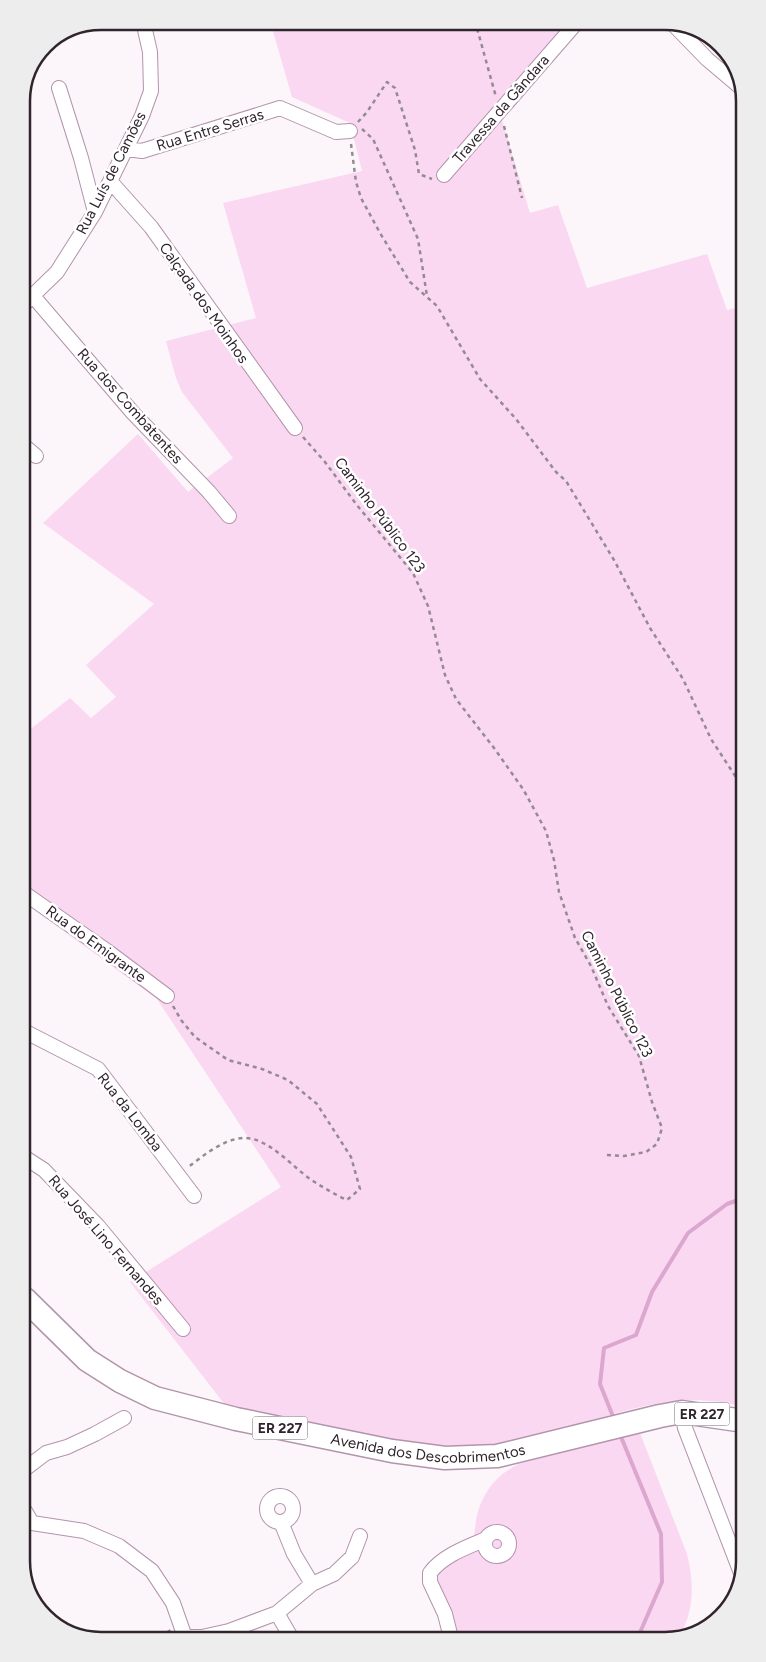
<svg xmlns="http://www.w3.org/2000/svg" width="766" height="1662" font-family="Figtree,sans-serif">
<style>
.green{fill:#fad8f2}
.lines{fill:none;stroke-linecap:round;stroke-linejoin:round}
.stream{stroke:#dba7cf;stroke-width:4}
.minor-casing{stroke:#b294ab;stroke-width:16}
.primary-casing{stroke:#b294ab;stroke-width:25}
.path{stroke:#948b92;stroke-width:2.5;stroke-dasharray:4 4;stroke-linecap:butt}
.minor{stroke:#fff;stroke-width:14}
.primary{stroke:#fff;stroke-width:22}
.labels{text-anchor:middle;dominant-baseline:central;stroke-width:5;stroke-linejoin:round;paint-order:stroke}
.shield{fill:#fff;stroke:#6e666c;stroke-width:1}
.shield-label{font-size:14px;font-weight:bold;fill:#30242d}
.street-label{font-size:15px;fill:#30242d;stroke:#fff}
.rim{fill:none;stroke:#30242d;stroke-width:2.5}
</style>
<rect width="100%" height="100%" fill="#fcf5fa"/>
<path class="green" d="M 270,21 L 570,21 L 499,110 L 530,213 L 558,205 L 587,288 L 707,254 L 727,310 L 741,307 L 742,532 L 740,532 L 742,537 L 744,1407 C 690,1392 646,1404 593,1420 C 569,1427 544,1434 520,1442 C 464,1453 409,1442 354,1432 C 314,1424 275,1417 235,1409 L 228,1407 L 222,1401 L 130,1282 L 281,1187 L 157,999 L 24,902 L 23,735 L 70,698 L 91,718 L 116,697 L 86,665 L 154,604 L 43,523 L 138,434 L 188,492 L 233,458 L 182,392 L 176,378 L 166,341 L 256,318 L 223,203 L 362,171 L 350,123 L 292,97 Z
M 640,1433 L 687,1554 C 694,1582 695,1610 679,1637 L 455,1638 L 437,1583 C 438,1561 460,1562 473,1551 C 474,1544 474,1535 475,1528 C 478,1498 494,1475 521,1463 Z"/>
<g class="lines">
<path class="stream" d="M 614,1419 L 600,1384 L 604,1348 L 636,1335 L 652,1292 L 688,1233 L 727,1204 L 744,1198
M 619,1432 L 661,1534 L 662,1582 L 638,1637"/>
<g class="minor-casing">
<path id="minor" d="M 671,22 L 707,59 L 740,87
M 59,88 L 81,158 L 95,212
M 127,149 L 142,151 L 280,108 L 336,132 L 350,131
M 444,175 L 578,21
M 110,181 L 151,227 L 295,428
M 33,296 L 133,413 L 209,492 L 229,516
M 22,306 L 57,272 L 95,212 L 142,116 L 151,91 L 150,52 L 143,21
M 22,444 L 36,456
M 24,893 L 107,951 L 167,996
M 24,1031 L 98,1069 L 194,1196
M 24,1157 L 44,1170 L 98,1226 L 183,1329
M 682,1412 L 685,1428 L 741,1573
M 25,1469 L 46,1453 L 67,1447 L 95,1434 L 124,1418
M267 1509a13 13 0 1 1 26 0a13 13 0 1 1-26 0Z
M 25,1511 L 32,1523 L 25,1522
M 281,1522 L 294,1554 L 312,1584
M 32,1523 L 84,1531 L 119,1546 L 152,1571 L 173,1603 L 186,1640
M485 1544a12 12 0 1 1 24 0a12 12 0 1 1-24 0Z
M 277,1613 L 292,1639
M 185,1637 L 202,1637 L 229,1631 L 277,1613 L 312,1584 L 334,1574 L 352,1557 L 360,1536
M 451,1638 L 445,1614 L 430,1582 L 430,1573 C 442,1556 467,1547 486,1539"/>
</g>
<g class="primary-casing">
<g id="primary">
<path id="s1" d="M 25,1299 L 87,1360 L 120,1381 L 155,1398 L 236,1419 L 392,1451 L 445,1458 L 497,1456 L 660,1416 L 682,1412 L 744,1421"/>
</g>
</g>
<path class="path" d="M 475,21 L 496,97
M 358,122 L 367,112 L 387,82 L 395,88 L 415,150 L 419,174 L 432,179
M 504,126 L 522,198
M 362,129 L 373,139 L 418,239 L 427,296
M 351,144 L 356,182 L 361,198 L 380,233 L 410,282 L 437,306 L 480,379 L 516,419 L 556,472 L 566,481 L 614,560 L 650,628 L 683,679 L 711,739 L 743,788
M 303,437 L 325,462 L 356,504 L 413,573 L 428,606 L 445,675 L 456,699 L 494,748 L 523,789 L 546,831 L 554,860 L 559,892 L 575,938 L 591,966 L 608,1006 L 639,1056 L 652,1102 L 662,1128 L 657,1144 L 646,1152 L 624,1156 L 607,1155
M 173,1006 L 181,1020 L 195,1037 L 228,1060 L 262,1069 L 288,1080 L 317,1104 L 351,1157 L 360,1189 L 347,1200 C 334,1194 322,1187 310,1179 C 292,1166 268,1138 245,1138 C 224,1138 203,1156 187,1168
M 153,1640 L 171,1630"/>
<use href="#minor" class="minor"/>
<use href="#primary" class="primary"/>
</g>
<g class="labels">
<g class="shield">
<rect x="674.5" y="1402.5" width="55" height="23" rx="4"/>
<rect x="252.5" y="1416.5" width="55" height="23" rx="4"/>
</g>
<g class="shield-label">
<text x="702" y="1414">ER 227</text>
<text x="280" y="1428">ER 227</text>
</g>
<g class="street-label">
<text transform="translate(501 109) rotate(-49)">Travessa da Gândara</text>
<text transform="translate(210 130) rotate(-17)">Rua Entre Serras</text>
<text transform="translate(111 173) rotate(-63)">Rua Luís de Camões</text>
<text transform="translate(204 303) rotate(55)">Calçada dos Moinhos</text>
<text transform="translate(130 406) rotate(48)">Rua dos Combatentes</text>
<text transform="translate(380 515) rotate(53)">Caminho Público 123</text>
<text transform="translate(96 944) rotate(36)">Rua do Emigrante</text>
<text transform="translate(617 994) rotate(63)">Caminho Público 123</text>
<text transform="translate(130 1112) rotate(52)">Rua da Lomba</text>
<text transform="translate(106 1240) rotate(49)">Rua José Lino Fernandes</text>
<text stroke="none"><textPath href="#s1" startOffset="444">Avenida dos Descobrimentos</textPath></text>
</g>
</g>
<path d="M0 0H766V1662H0ZM101 30H665A71 71 0 0 1 736 101V1561A71 71 0 0 1 665 1632H101A71 71 0 0 1 30 1561V101A71 71 0 0 1 101 30Z" fill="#eeedee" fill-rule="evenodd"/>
<path class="rim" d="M101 30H665A71 71 0 0 1 736 101V1561A71 71 0 0 1 665 1632H101A71 71 0 0 1 30 1561V101A71 71 0 0 1 101 30Z"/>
</svg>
